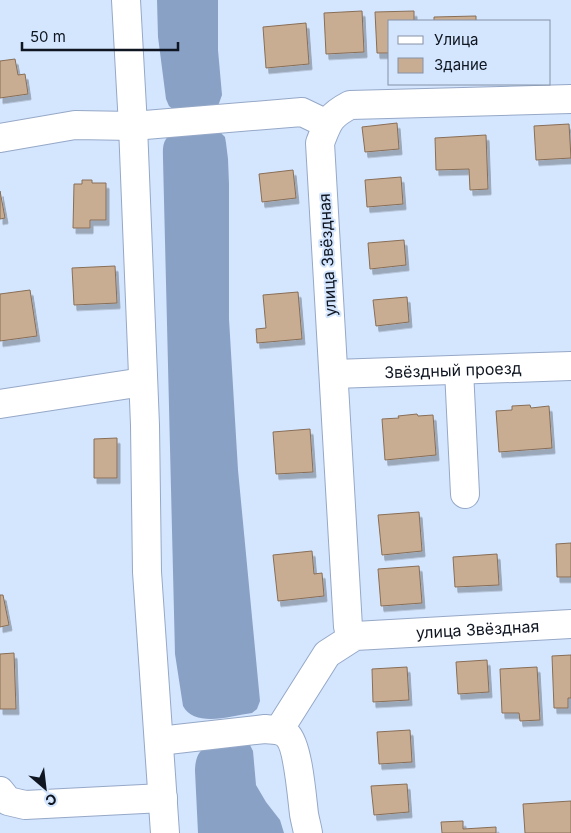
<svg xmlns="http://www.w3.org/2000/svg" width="571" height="833" font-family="Inter,sans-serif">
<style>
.forest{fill:#8aa1c6}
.building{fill:#c9ad93;stroke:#886e56;filter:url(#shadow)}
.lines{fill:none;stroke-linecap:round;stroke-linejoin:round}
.minor-casing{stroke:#95a8c7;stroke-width:30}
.minor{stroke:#fff;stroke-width:28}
.labels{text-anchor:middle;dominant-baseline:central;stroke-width:4;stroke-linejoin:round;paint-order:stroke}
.street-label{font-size:16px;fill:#0f1621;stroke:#d4e5fe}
</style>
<defs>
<filter id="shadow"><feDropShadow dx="3" dy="5.5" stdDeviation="0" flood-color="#0004"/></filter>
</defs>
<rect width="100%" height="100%" fill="#d4e5fe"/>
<path class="forest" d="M 157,0 L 218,0 L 218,50 L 222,95 L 218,106 L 174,110 L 169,106 L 166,99 L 158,37 Z
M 220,132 L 225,137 L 226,143 L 228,159 L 229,184 L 229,319 L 238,470 L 260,701 L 257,709 L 252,713 C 231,716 195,728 183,706 L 175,654 L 163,159 C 163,152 162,145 166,139 C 173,130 209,132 220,132 Z
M 238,741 L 250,745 L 253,751 L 256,785 L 266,802 L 280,820 L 284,833 L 198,833 L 195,771 C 195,765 196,757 200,752 C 208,743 226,743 238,741 Z"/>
<path class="building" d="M 362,11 L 364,52 L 326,54 L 324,13 Z
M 414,11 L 414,21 L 390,21 L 390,53 L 377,53 L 375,12 Z
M 476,16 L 476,21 L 434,21 L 434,17 Z
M 306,23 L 309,64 L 266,68 L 263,27 Z
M 15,59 L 18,75 L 25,74 L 28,94 L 0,98 L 0,61 Z
M 397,123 L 399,149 L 365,152 L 362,127 Z
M 569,124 L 571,158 L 536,160 L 534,126 Z
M 486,135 L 488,189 L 470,190 L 469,169 L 436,170 L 435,138 Z
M 293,170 L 296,198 L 262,202 L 259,174 Z
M 401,177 L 403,204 L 367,207 L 365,180 Z
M 82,180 L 92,180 L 92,183 L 106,183 L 106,220 L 90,220 L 90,228 L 73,228 L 74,184 L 82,184 Z
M 0,191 L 5,218 L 0,219 Z
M 404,240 L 406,265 L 370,269 L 368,243 Z
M 115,266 L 117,303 L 74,305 L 72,268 Z
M 30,290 L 37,336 L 0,341 L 0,294 Z
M 298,292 L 302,339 L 257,343 L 256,329 L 266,328 L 263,295 Z
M 407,297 L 409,322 L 376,326 L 373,300 Z
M 530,405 L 531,408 L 549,406 L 552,448 L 499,452 L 496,411 L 512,410 L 512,406 Z
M 417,414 L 418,416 L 433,415 L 436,455 L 385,460 L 382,419 L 399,418 L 398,416 Z
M 310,429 L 313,472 L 276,474 L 273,432 Z
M 117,438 L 117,478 L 94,478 L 94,439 Z
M 419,512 L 422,551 L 382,555 L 378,515 Z
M 571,543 L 571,577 L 557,577 L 556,544 Z
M 312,551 L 314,574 L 322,573 L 324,596 L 278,601 L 273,555 Z
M 497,554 L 499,585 L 455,587 L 453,557 Z
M 419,566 L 422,603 L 381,606 L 378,569 Z
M 0,595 L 3,595 L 9,625 L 0,627 Z
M 14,653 L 16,709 L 0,709 L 0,654 Z
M 571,655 L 571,698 L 568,698 L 568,708 L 554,708 L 552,656 Z
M 487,660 L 489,692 L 458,694 L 456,662 Z
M 407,667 L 409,700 L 373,702 L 372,669 Z
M 537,667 L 540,720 L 520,721 L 519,713 L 502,713 L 500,669 Z
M 410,730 L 412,762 L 379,764 L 377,732 Z
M 407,784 L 409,812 L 374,815 L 371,786 Z
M 571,801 L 571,833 L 525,833 L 523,804 Z
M 463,821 L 463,829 L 496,827 L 496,833 L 442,833 L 441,822 Z"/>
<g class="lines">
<g class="minor-casing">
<g id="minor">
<path d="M 126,0 L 133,126 L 145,425 L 147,572 L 165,833"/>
<path d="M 0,138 L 75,125 L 133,126 L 302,112 L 327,124"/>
<path d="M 459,370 L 465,494"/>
<path id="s1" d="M 334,374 L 571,366"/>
<path d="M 0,404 L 143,382"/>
<path d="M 355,636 L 348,627 L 320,143 C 328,122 329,116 350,105 L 571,99"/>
<path id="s2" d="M 279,730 L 327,654 L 355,636 L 571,624"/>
<path d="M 159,741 L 265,729 C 273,730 281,729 287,735 C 298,745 302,798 304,814 C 305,820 307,827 308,833"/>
<path d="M 0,791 L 8,801 L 25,805 L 163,798"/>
</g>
</g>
<use href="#minor" class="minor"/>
</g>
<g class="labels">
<g class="street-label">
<text transform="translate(327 255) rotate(-93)">улица Звёздная</text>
<text stroke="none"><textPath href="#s1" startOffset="119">Звёздный проезд</textPath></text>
<text stroke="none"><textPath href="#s2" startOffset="246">улица Звёздная</textPath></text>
</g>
</g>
<rect x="388" y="20" width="162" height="65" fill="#d4e5fe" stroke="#8592a6"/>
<rect x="398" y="36" width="25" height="8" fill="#ffffff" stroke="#8592a6"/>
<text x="434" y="45" font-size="15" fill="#0f1621">Улица</text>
<rect x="398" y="58" width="25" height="15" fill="#c9ad93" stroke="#8592a6"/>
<text x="434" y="70" font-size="15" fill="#0f1621">Здание</text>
<g transform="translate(45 788) rotate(152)" stroke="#d4e5fe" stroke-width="4" paint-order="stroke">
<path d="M0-4L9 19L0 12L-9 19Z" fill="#0f1621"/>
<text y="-8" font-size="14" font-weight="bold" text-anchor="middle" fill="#0f1621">С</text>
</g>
<path d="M22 42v8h156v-8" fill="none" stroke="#0f1621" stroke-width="2.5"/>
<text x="30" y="42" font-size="15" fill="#0f1621" stroke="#d4e5fe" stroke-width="4" paint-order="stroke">50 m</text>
</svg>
